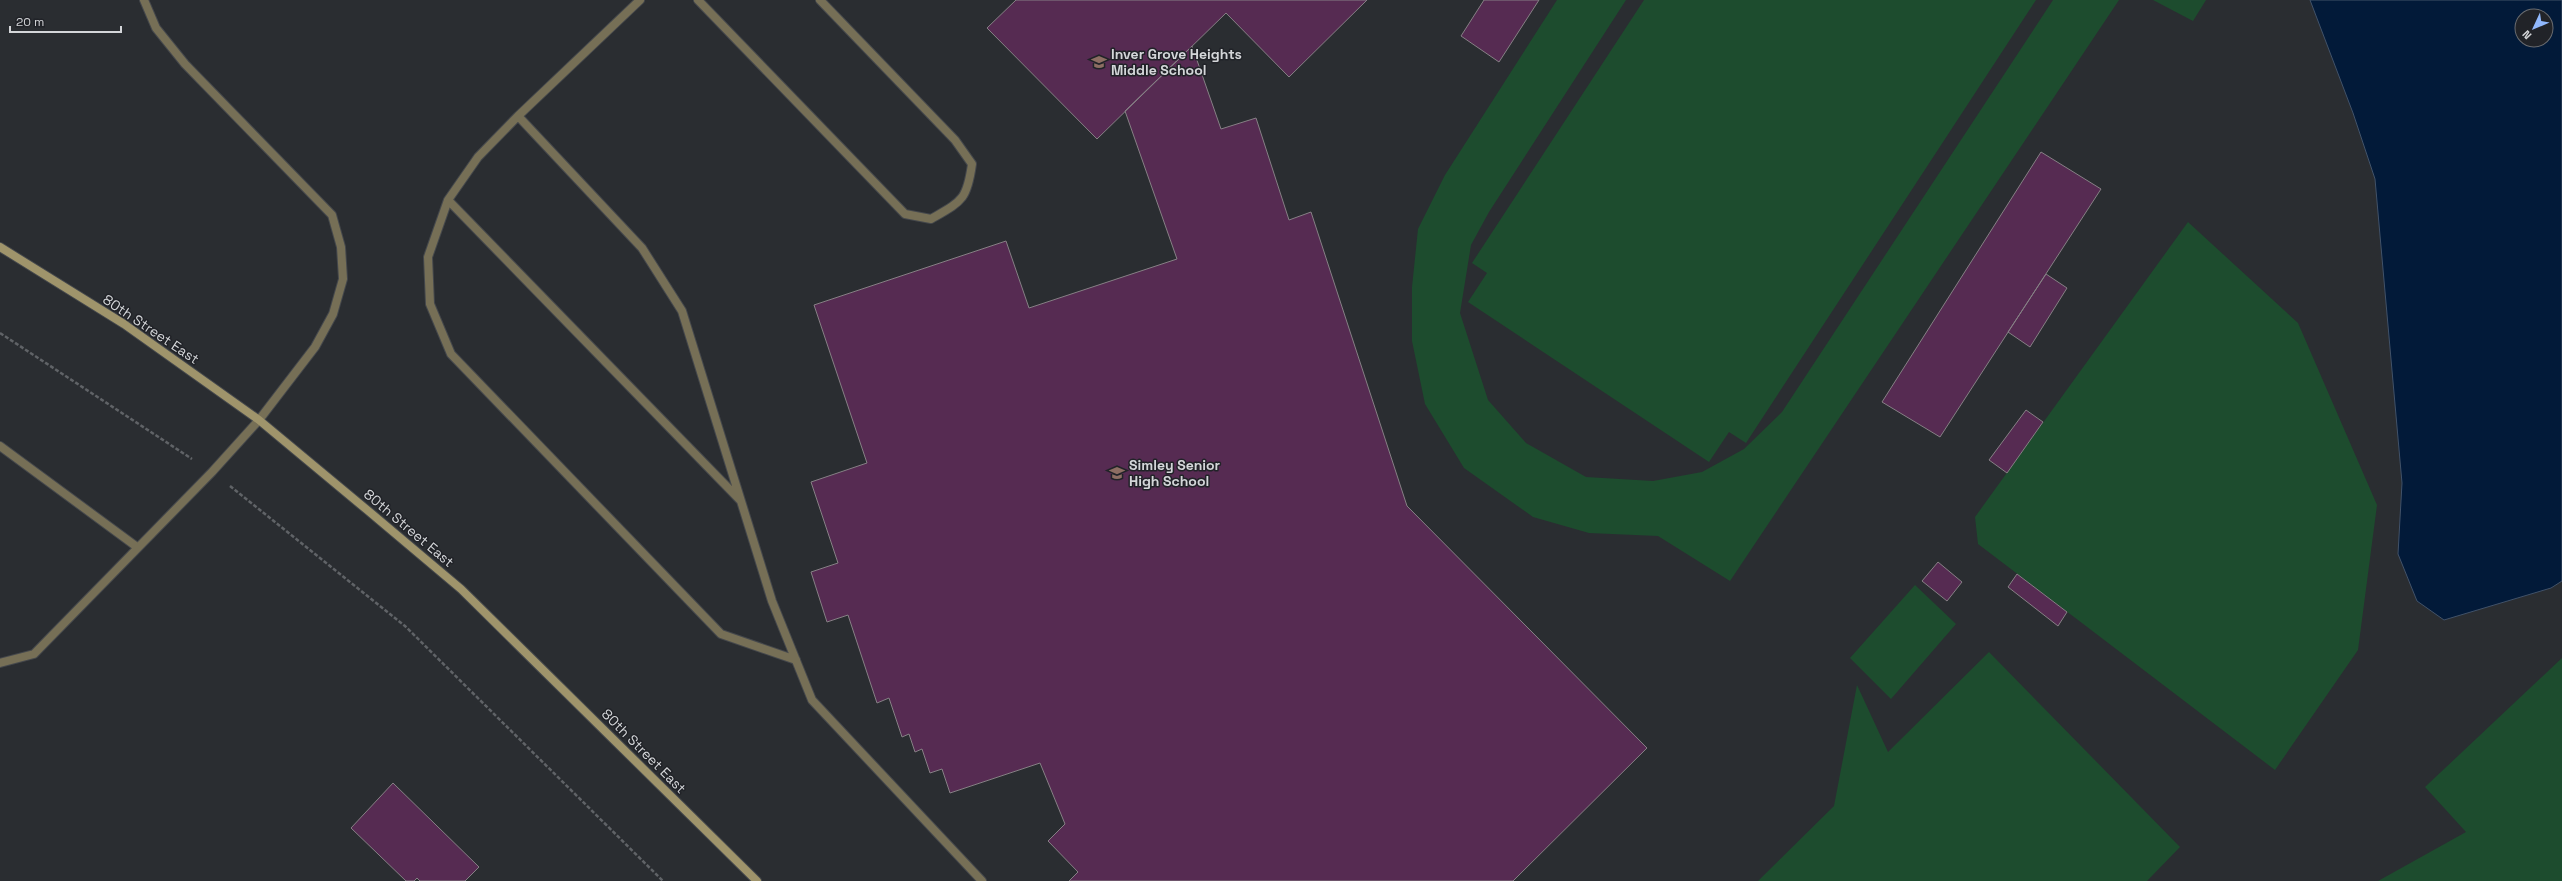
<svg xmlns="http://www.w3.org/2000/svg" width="2562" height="881" font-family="'Space Grotesk',sans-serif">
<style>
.green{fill:#1d4c2e}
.water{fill:#021a39;stroke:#415269;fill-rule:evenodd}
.building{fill:#562b52;stroke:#868085}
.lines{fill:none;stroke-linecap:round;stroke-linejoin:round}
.lane-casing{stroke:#45484c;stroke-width:10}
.secondary-casing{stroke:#45484c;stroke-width:10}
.path{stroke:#606367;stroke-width:2.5;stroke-dasharray:4 2;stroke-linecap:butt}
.lane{stroke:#766f56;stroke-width:8}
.secondary{stroke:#9f946b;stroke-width:8}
.labels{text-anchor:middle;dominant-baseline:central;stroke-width:3;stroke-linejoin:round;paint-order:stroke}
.poi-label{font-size:14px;font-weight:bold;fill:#d4d6d9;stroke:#212328;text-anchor:start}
.street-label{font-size:14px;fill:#d4d6d9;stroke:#212328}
</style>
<rect width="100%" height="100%" fill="#2a2d31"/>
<path class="green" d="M 1557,0 L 1626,0 L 1489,212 L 1471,245 L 1460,313 L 1488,400 L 1526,443 L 1586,477 L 1653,481 L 1702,472 L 1744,449 L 1782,412 L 2053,0 L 2119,0 L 1730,581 L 1658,536 L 1589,533 L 1533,517 L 1464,468 L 1425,404 L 1412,341 L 1412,287 L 1418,229 L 1445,175 Z
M 1644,0 L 2036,0 L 1746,443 L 1729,432 L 1709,462 L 1468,302 L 1487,273 L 1472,263 Z
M 2153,0 L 2206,0 L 2193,21 Z
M 2188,222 L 2298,323 L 2377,505 L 2358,650 L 2275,770 L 1978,544 L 1975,517 Z
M 1915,585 L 1956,624 L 1891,699 L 1850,658 Z
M 1989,652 L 2180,847 L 2147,881 L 1758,881 L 1834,806 L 1857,685 L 1888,752 Z
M 2562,658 L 2562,881 L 2378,881 L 2466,832 L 2425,787 Z"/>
<path class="water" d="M 2310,0 L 2562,0 L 2562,581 L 2551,588 L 2444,620 L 2417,601 L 2398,554 L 2402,483 L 2375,179 L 2353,113 ZM 2522,16 L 2546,16 L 2546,40 L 2522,40 Z"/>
<path class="building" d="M 1016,0 L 1367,0 L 1289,77 L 1226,13 L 1097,139 L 987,28 Z
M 1484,0 L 1539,0 L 1499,62 L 1461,36 Z
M 1192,46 L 1221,129 L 1256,118 L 1289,220 L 1311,212 L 1407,506 L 1647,748 L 1513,881 L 1069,881 L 1078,872 L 1048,841 L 1065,824 L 1040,763 L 950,793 L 942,769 L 930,773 L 922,749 L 915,752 L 909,734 L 902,737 L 889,698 L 877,703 L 848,615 L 827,622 L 811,572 L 838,563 L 811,482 L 867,463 L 814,305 L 1006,241 L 1029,308 L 1177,259 L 1125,111 Z
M 2041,152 L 2101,189 L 1940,437 L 1882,402 Z
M 2046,274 L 2067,288 L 2030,347 L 2008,332 Z
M 2026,410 L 2043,422 L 2007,473 L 1989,460 Z
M 1938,562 L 1962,582 L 1947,601 L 1922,581 Z
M 2017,574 L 2067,612 L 2058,626 L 2008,587 Z
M 393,783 L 479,867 L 465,881 L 420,881 L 417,878 L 414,881 L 406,881 L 351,828 Z"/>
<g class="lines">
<g class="lane-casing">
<path id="lane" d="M 640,0 L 518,116 L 642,248 L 682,311 L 772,601 L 812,700 L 982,881
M 698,0 L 905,214 L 931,219 C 962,201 967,200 972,164 L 955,140 L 820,0
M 518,116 L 478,157 L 448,200 L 428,257 L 430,304 L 451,354 L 721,634 L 796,660
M 448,200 L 740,500
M 0,446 L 137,547
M 0,663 L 34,654 L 212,472 L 259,420 L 315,347 L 333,314 L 343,279 L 341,247 L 332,215 L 185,64 L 156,28 L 144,0"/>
</g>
<g class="secondary-casing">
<path id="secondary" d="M 0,247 L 124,324 L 259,420 L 366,509 L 461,589 L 757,881"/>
</g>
<path class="path" d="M 0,333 L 192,459
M 230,486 L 405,626 L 663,881"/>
<use href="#lane" class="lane"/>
<use href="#secondary" class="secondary"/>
</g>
<defs>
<g id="school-bare" transform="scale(1.2)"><path d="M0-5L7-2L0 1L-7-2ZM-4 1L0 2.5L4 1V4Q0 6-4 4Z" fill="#8d6e63" stroke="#212328" stroke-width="2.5" paint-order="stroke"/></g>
</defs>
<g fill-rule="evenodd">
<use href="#school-bare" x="1099" y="62"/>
<use href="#school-bare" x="1117" y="473"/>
</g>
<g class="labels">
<g class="poi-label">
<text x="1111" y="54">Inver Grove Heights<tspan x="1111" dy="16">Middle School</tspan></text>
<text x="1129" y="465">Simley Senior<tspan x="1129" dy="16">High School</tspan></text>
</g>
<g class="street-label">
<text transform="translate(151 329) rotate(34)">80th Street East</text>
<text transform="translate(409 528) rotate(40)">80th Street East</text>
<text transform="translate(644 751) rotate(45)">80th Street East</text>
</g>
</g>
<g transform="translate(2534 28) rotate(226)"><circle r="19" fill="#212328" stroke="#696b6f"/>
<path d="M0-3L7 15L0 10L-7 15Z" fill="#90b8fd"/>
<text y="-6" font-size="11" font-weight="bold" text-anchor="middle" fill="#d4d6d9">N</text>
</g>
<path d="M10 26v6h111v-6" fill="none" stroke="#d4d6d9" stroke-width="2"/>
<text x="16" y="26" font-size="12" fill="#d4d6d9" stroke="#212328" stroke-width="3" paint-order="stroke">20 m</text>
</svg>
